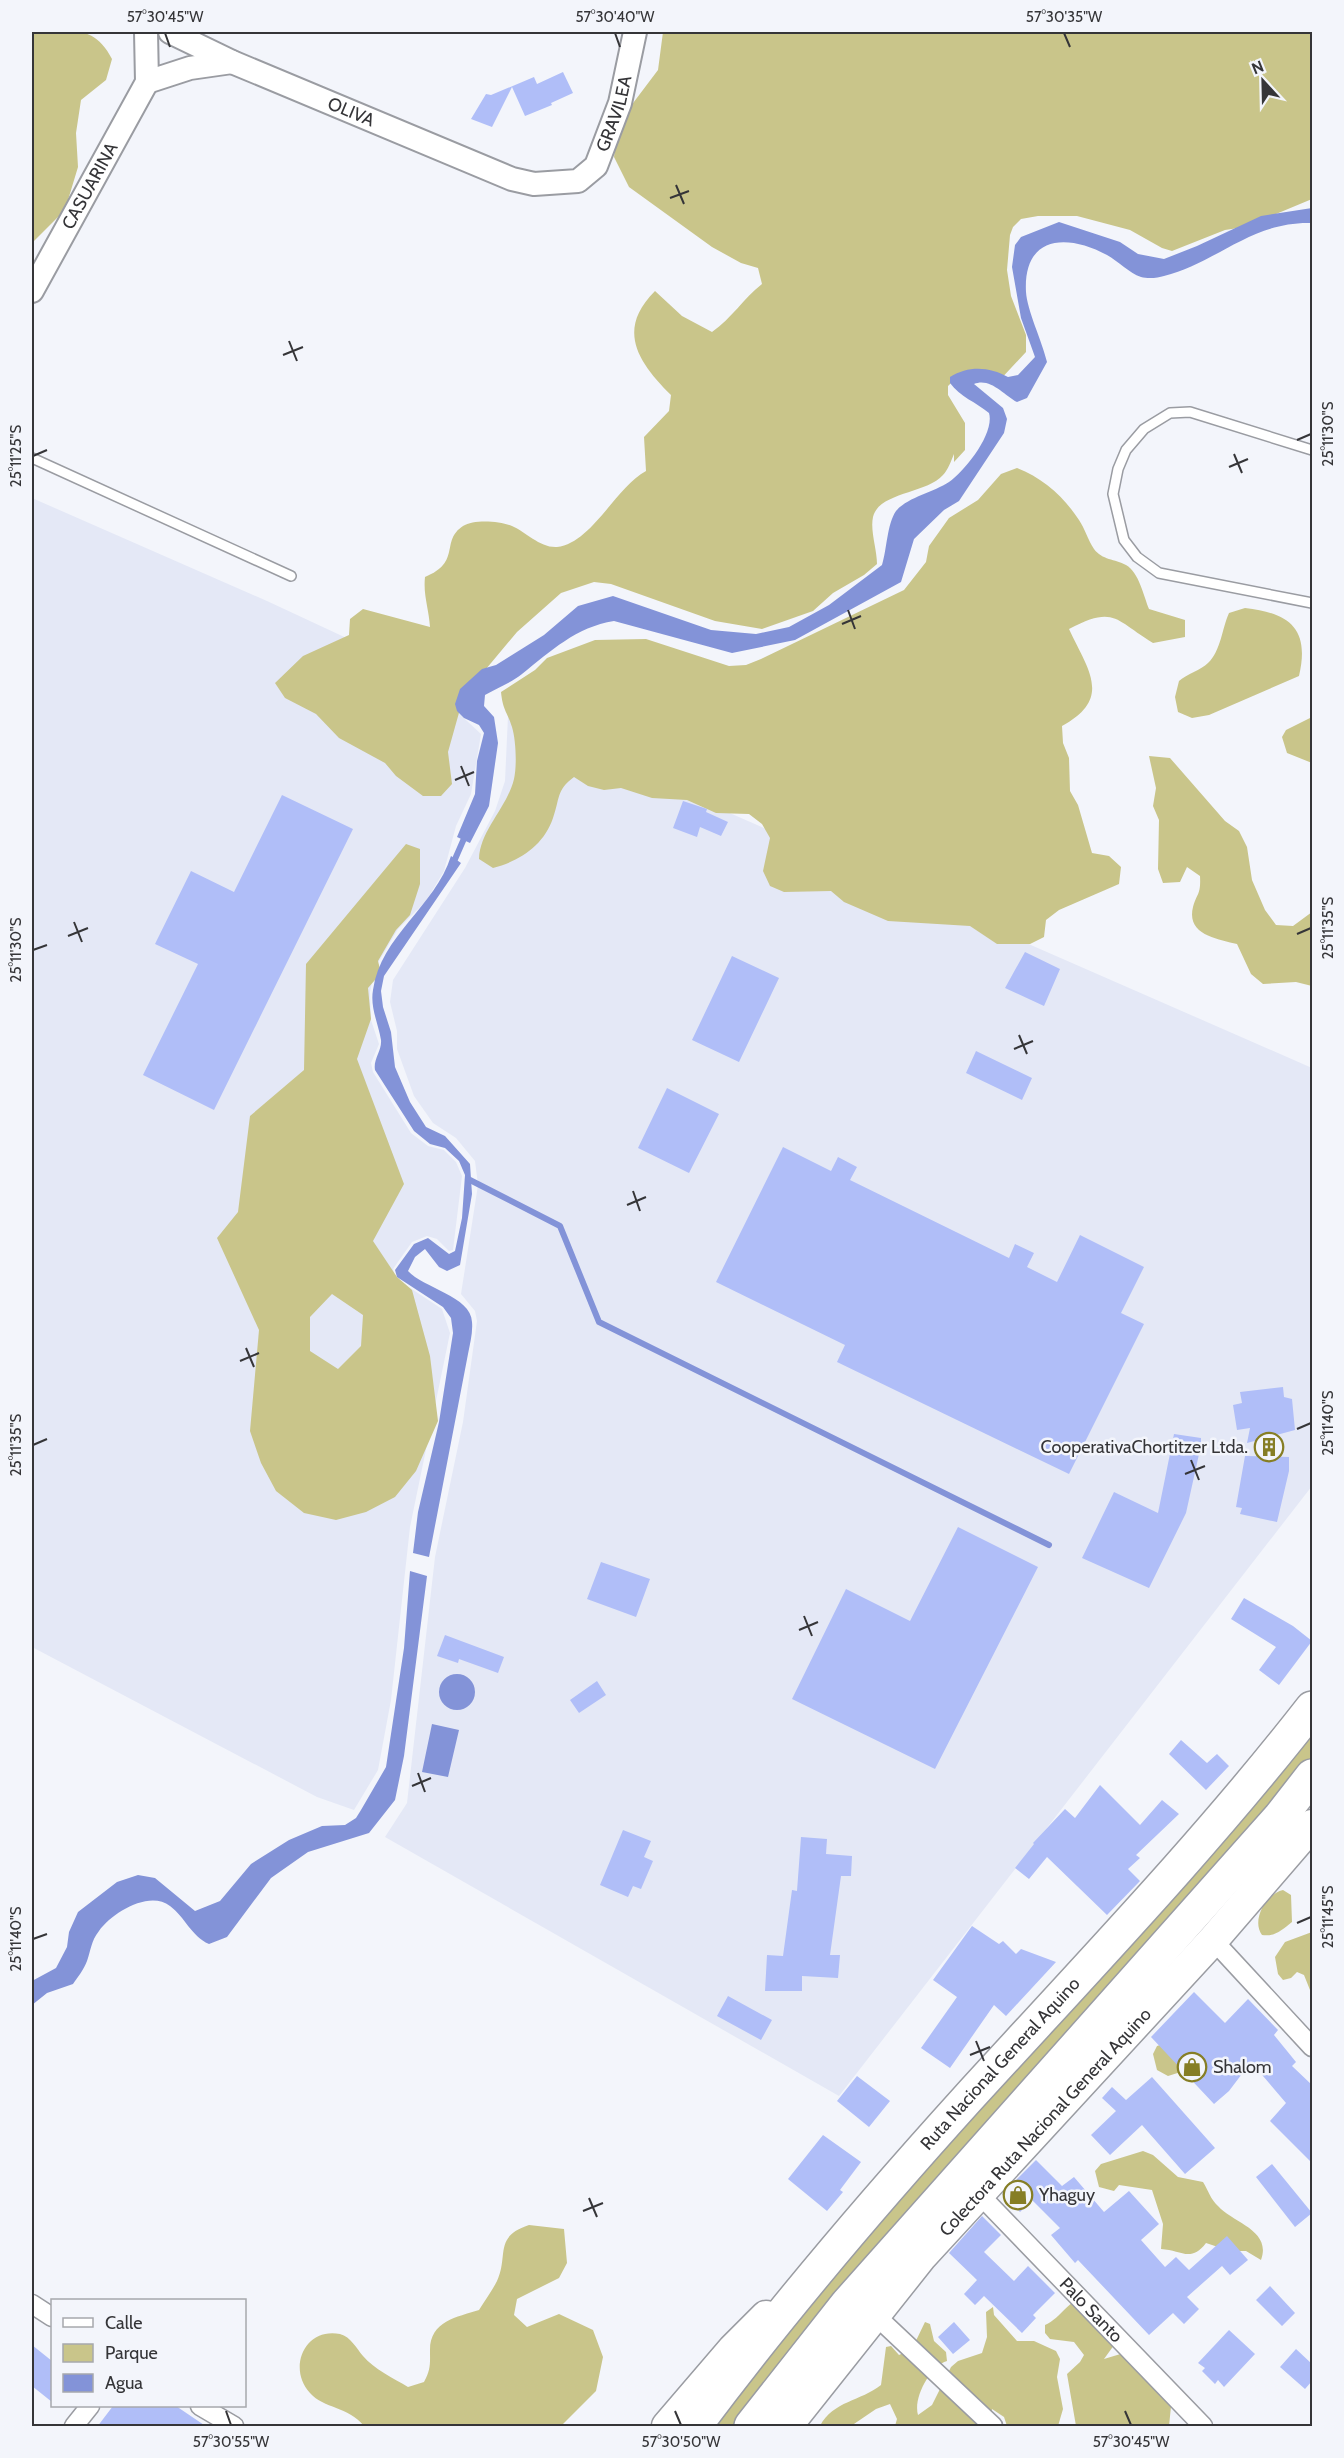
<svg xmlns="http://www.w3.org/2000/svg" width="1344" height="2458" font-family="Cabin,sans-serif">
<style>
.built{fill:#e4e8f6}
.green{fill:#c9c58a;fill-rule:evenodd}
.water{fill:#8393d8}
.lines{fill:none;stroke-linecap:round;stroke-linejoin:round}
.stream{stroke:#8393d8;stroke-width:6}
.building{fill:#b0bef8}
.service-casing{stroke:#9a9ca2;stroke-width:12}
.minor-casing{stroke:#9a9ca2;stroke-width:21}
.tertiary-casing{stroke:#9a9ca2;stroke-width:26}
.primary-casing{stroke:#9a9ca2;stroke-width:33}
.motorway-casing{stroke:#9a9ca2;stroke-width:36}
.service{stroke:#fff;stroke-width:9}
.minor{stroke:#fff;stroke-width:18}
.tertiary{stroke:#fff;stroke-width:22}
.primary{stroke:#fff;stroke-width:30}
.motorway{stroke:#fff;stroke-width:33}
.ticks{fill:none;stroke:#353538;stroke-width:2}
.labels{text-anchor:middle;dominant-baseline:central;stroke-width:5;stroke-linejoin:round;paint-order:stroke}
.street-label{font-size:18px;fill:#353538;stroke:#f3f5fb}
.poi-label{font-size:18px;fill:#353538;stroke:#f3f5fb;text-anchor:start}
.neatline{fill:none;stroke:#353538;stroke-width:2}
.ticks-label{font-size:15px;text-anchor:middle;fill:#353538}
</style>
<rect width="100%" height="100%" fill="#f3f5fb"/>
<path class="built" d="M 32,498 L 267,601 L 456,689 L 452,707 L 481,734 L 471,794 L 456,826 L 444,871 L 426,901 L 398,929 L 375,968 L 370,992 L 371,1020 L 379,1044 L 371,1063 L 373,1072 L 411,1133 L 428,1146 L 444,1150 L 456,1162 L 462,1176 L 453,1250 L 449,1251 L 437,1239 L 427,1236 L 412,1242 L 393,1269 L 395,1278 L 442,1309 L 450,1333 L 410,1527 L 391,1700 L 378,1770 L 354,1810 L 317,1797 L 32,1647 Z
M 508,716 L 1312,1068 L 1312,1486 L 839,2096 L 385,1837 L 407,1803 L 435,1557 L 463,1422 L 477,1321 L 475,1311 L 461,1294 L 478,1185 L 475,1161 L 456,1138 L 433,1123 L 414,1096 L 397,1049 L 397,1031 L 390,1002 L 393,980 L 465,868 L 495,811 L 505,781 Z"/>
<path class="green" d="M 32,32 C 68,32 93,22 112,59 L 106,80 L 81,100 L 76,133 L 78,167 L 68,200 L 59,216 L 32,243 Z
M 663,32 L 1312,32 L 1312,199 L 1245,227 L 1225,230 L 1172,251 L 1162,248 L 1130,230 L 1077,216 L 1038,216 L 1021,219 L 1013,227 L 1010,235 L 1007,270 L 1011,296 L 1026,335 L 1026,352 L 997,383 L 979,378 L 954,380 L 948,386 L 948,395 L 965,423 L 965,450 L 954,462 L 954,454 C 951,461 948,470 943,475 C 926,494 879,492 873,517 C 870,531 877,549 877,564 L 864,575 L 833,593 L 813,611 L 762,629 L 715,621 L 611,584 L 594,582 L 561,593 L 517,632 L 471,687 L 462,702 L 448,752 L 452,784 L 441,796 L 423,796 L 396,776 L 385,763 L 339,738 L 316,714 L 285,698 L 275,683 L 303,656 L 349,635 L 350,619 L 363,609 L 430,627 C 429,609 423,595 425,577 C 462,562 440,541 463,526 C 474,519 500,521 512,526 C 526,532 540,548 557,547 C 592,543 615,488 646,471 L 644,437 L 669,411 L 671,395 C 638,362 616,330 655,291 L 682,316 L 712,332 C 732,318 743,299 762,284 L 758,268 L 741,263 L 712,247 L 629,187 L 614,157 L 618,123 L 658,70 Z
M 1017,468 C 1043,478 1064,497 1079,520 C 1085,529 1088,540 1094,549 C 1102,560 1115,559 1126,565 C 1139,572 1144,597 1149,609 L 1185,620 L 1185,637 L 1153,643 C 1115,620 1115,605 1069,629 C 1088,670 1113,698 1062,726 L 1063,743 L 1069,758 L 1070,791 L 1078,805 L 1092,853 L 1109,856 L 1121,867 L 1119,884 L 1059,910 L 1046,920 L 1044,937 L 1030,944 L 997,944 L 970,926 L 888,921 L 844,902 L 831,891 L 784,892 L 770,886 L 763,871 L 770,838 L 762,824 L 749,814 L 716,813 L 687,800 L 652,798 L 621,788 L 604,790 L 588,786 L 574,777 C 556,790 560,799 553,818 C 544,845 520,861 493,868 L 479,859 C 480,830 507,808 514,779 C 517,766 516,740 512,727 C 507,711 503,711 501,692 L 535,670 L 547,658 L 595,640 L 646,639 L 729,666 L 746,665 L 761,659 L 904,590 L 926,562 L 929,546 L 949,518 L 978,500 L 1001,474 Z
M 1245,608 C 1290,613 1310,629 1299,676 L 1209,715 L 1192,718 L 1178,712 L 1175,697 L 1179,681 C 1187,674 1201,670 1208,663 C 1221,651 1222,628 1229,613 Z
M 1312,717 L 1312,763 L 1287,753 L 1282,737 L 1286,730 Z
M 1149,756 L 1170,758 L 1225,821 L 1239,831 L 1247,847 L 1252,880 L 1265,910 L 1276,925 L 1293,926 L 1312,912 L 1312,986 L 1296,982 L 1263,984 L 1251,974 L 1237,944 C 1218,939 1186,935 1193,907 C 1197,893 1201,895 1200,876 L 1187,867 L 1180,882 L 1163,883 L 1158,869 L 1159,820 L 1153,806 L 1156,788 Z
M 406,844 L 420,849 L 420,884 L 410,915 L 396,930 L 378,961 L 381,973 L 368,988 L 371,1019 L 357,1059 L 404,1184 L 373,1241 L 397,1277 L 412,1290 L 430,1356 L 438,1421 L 416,1471 L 395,1497 L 366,1512 L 336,1520 L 304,1513 L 276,1491 L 261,1463 L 250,1431 L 259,1330 L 217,1238 L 238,1212 L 250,1116 L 304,1070 L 306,964 ZM 332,1294 L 363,1315 L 361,1346 L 338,1369 L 310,1351 L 310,1317 Z
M 1312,1729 L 1312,1760 L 736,2426 L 710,2426 L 797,2314 Z
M 1283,1890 L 1291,1895 L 1292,1922 C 1282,1930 1275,1937 1262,1935 C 1251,1920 1266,1894 1283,1890 Z
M 1312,1932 L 1312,1995 L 1304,1975 L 1297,1972 L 1291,1978 L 1283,1980 L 1278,1974 L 1275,1957 L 1285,1942 Z
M 1166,2043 L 1184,2071 L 1168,2076 L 1157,2070 L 1153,2054 L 1157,2046 Z
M 1143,2151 L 1153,2155 L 1178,2177 L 1203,2182 C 1208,2190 1211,2200 1218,2206 C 1233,2223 1272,2230 1261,2260 L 1246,2251 L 1230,2251 L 1206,2243 C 1191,2263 1181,2250 1161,2249 L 1163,2224 L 1152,2190 L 1119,2185 L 1114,2191 L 1099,2187 L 1095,2171 L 1101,2164 Z
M 529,2225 L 564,2229 L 567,2263 L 559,2278 L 517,2299 L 514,2315 L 527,2327 L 559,2314 L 593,2330 L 603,2357 L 596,2391 L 561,2426 L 364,2426 C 348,2406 324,2409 310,2393 C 287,2368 305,2327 340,2334 C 351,2337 356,2348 363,2356 C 374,2369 393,2378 408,2387 L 424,2382 C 431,2369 430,2364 430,2350 C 430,2321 457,2317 479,2310 C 485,2300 492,2291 497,2281 C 509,2255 493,2237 529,2225 Z
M 1087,2297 C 1105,2303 1112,2324 1117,2341 L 1104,2359 L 1127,2352 L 1172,2397 L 1169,2426 L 1076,2426 L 1067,2374 L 1080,2362 L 1084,2355 L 1074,2342 L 1050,2339 L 1045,2333 L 1045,2325 C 1063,2317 1064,2302 1087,2297 Z
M 993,2307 L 994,2315 L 1017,2341 L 1034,2341 L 1056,2351 L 1060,2359 L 1057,2377 L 1063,2409 L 1058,2426 L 1007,2426 L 1004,2417 L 992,2409 L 991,2426 L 895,2426 L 897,2419 L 890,2404 L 876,2409 L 851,2426 L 820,2426 C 833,2401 861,2401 881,2385 L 886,2347 L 891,2346 L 899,2355 L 912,2349 L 925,2322 L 930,2324 L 934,2341 L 946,2352 L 947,2361 C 930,2366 913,2398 918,2415 L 932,2405 L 951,2367 L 958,2361 L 982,2353 L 987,2337 L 986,2312 Z"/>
<path class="water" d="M 1312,208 L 1312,223 C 1252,221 1218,262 1164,276 C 1158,278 1148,279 1141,277 C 1129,273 1118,261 1107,255 C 1066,233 1023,236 1026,292 C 1027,310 1042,341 1047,362 L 1027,398 L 1017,402 C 1004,395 990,377 974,384 L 1003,408 L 1007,419 L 1004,433 L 959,501 L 944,510 L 914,539 L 901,582 L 795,640 L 732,653 L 614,621 C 576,627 551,651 522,674 C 511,683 497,688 485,695 L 484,706 L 494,717 L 498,743 L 489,806 L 470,843 L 457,837 L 475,794 L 477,761 L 484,733 L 479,725 L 464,718 L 457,711 L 455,704 L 460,689 L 482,669 L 496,665 L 544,635 L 578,606 L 613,596 L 711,630 L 756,634 L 789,627 L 829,605 L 882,565 C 887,549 887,524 896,511 C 908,497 934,492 949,482 C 965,471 995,433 989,413 C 976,402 960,397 950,383 L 950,377 C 969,365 990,367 1008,377 L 1018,375 L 1035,357 L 1021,318 L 1012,267 L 1015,245 L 1021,237 L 1059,222 L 1120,242 L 1138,254 L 1164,259 L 1197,246 L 1261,216 Z
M 451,856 L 461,863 L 384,976 L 381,991 L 383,1007 L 391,1032 L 395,1067 L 410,1102 L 426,1127 L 445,1136 L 470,1164 L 472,1194 L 460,1265 L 447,1271 L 439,1267 L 425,1249 L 415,1257 L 408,1271 C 423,1288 471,1296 472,1322 C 473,1332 470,1344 468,1354 L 429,1557 L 413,1553 L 418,1512 L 439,1422 L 453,1333 L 451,1318 L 443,1307 L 397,1277 L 395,1270 L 414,1244 L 428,1238 L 449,1254 L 455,1251 L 462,1218 L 465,1175 L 459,1161 L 445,1148 L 430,1144 L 414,1131 L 375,1070 C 373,1059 382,1051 381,1040 C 378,1022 370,1008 373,990 C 381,935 435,907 451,856 Z
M 410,1571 L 427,1576 L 404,1756 L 395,1800 L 369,1833 L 308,1852 L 271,1878 L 227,1937 L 209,1944 C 191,1936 185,1917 170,1906 C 149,1890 112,1913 99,1931 C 91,1941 91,1950 87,1961 C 84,1969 78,1977 73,1984 L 47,1993 L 32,2005 L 32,1981 L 56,1968 L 67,1947 L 69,1932 L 78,1912 L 117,1882 L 138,1875 L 155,1878 L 195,1911 L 220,1901 L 251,1864 L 289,1840 L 322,1826 L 345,1825 L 356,1818 L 361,1810 L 386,1767 L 404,1648 Z
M439 1692a18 18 0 1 1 36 0a18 18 0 1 1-36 0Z
M 432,1724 L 459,1730 L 448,1777 L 422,1772 Z"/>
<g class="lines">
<path class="stream" d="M 452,866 L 466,834
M 468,1179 L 560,1226 L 599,1322 L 1049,1545"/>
</g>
<path class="building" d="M 563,72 L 573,93 L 551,103 L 552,105 L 525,116 L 512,87 L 492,127 L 471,119 L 486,94 L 491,95 L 534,77 L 537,84 Z
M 282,795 L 353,829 L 214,1110 L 143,1075 L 198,964 L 155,944 L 191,871 L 234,892 Z
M 683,801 L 707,809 L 706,812 L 728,822 L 721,836 L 700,827 L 697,837 L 673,828 Z
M 1025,952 L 1060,969 L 1044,1006 L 1005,988 Z
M 732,956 L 779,978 L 739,1062 L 692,1040 Z
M 976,1051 L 1032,1078 L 1022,1100 L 966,1073 Z
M 667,1088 L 719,1114 L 689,1173 L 638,1148 Z
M 783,1147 L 831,1171 L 838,1157 L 857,1167 L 850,1180 L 1009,1258 L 1015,1244 L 1034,1253 L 1027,1267 L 1057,1282 L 1080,1235 L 1144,1267 L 1121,1313 L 1144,1324 L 1069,1474 L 837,1362 L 845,1345 L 716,1282 Z
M 1283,1387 L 1284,1397 L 1292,1399 L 1295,1430 L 1247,1443 L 1250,1428 L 1237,1430 L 1233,1405 L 1242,1403 L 1240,1392 Z
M 1174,1434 L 1201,1438 L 1201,1445 L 1186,1513 L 1149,1588 L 1082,1558 L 1114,1492 L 1158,1513 Z
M 1245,1456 L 1289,1457 L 1289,1471 L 1277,1522 L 1240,1514 L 1242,1508 L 1236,1507 Z
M 958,1527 L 1038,1567 L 935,1769 L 792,1699 L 846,1589 L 910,1621 Z
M 601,1562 L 650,1579 L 636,1617 L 587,1599 Z
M 1244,1598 L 1293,1626 L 1312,1641 L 1279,1685 L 1259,1670 L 1276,1647 L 1231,1619 Z
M 445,1635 L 504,1657 L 498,1673 L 459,1659 L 458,1663 L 437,1656 Z
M 597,1681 L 606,1695 L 579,1713 L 570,1700 Z
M 1181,1740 L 1207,1763 L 1217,1754 L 1229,1766 L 1206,1790 L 1169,1754 Z
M 1100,1785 L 1140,1825 L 1162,1800 L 1179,1814 L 1136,1855 L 1140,1858 L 1128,1869 L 1140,1881 L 1107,1915 L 1047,1857 L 1029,1879 L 1015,1868 L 1034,1844 L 1033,1843 L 1065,1809 L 1075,1818 Z
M 623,1830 L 651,1841 L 644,1857 L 653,1861 L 641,1889 L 633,1886 L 628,1897 L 600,1885 Z
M 801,1837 L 827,1839 L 826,1854 L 852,1856 L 851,1876 L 841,1876 L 830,1955 L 840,1955 L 838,1978 L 802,1976 L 802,1991 L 765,1991 L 767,1955 L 783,1956 L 792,1890 L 797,1891 Z
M 972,1926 L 999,1944 L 1003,1941 L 1016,1954 L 1021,1949 L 1056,1962 L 1006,2016 L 994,2005 L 950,2068 L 921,2048 L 957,1997 L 933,1980 Z
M 1194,1992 L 1225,2023 L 1248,1999 L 1278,2030 L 1274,2035 L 1296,2062 L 1292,2066 L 1312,2085 L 1312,2163 L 1270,2121 L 1286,2103 L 1251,2062 L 1229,2091 L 1214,2104 L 1151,2037 Z
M 728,1996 L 772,2020 L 761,2040 L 717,2016 Z
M 857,2076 L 890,2101 L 869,2127 L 837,2101 Z
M 1152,2077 L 1215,2148 L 1185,2174 L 1142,2125 L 1110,2155 L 1091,2135 L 1116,2111 L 1102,2098 L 1112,2087 L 1126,2100 Z
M 823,2135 L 861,2162 L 840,2190 L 843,2192 L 827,2211 L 788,2179 Z
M 1036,2160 L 1062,2186 L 1074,2177 L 1104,2212 L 1129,2191 L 1159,2224 L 1141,2240 L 1165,2267 L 1176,2257 L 1189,2270 L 1227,2236 L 1248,2260 L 1230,2275 L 1222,2266 L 1187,2297 L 1199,2309 L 1184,2324 L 1173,2313 L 1149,2335 L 1078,2260 L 1075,2263 L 1051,2235 L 1060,2228 L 1032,2200 L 1020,2212 L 1002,2194 Z
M 1272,2164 L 1312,2213 L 1295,2227 L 1256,2177 Z
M 982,2216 L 1001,2235 L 984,2252 L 1014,2281 L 1028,2266 L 1055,2293 L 1033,2315 L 1036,2318 L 1022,2333 L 984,2296 L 975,2305 L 964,2294 L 977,2280 L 949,2253 Z
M 1270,2286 L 1295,2313 L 1282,2326 L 1256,2300 Z
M 954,2322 L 970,2340 L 953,2354 L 938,2337 Z
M 1229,2330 L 1255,2354 L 1224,2387 L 1218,2380 L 1215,2384 L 1202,2371 L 1205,2368 L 1198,2363 Z
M 32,2345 L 52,2361 L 52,2402 L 32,2386 Z
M 1296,2349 L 1312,2364 L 1312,2381 L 1305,2389 L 1280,2367 Z
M 113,2406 L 176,2406 L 207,2427 L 97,2427 Z"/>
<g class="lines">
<g class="service-casing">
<path id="service" d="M 1312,450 L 1190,412 L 1170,413 L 1144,429 L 1126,450 L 1118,469 L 1113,494 L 1124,540 L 1137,557 L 1159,573 L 1312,603
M 32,458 L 291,576"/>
</g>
<g class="minor-casing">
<g id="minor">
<path d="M 1213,1940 L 1312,2047"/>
<path id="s1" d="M 980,2195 L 1203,2426"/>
<path d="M 32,2304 L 52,2317"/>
<path d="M 874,2314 L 993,2426"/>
<path d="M 200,2406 L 234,2426"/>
<path d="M 74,2426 L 90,2406"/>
</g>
</g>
<g class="tertiary-casing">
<g id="tertiary">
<path id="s2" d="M 170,32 L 232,62 L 512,179 L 534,184 L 578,181 L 596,166 L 620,103 L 635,32"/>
<path d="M 147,82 L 190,68 L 232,62"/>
<path id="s3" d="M 32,291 L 147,82 L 146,32"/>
</g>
</g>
<g class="primary-casing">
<g id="primary">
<path d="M 667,2426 L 733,2349 L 766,2316"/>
<path id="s4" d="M 787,2426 L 922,2256 L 1213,1940 L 1312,1825"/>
</g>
</g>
<g class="motorway-casing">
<g id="motorway">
<path id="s5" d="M 695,2426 C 780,2312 873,2203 969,2097 C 1086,1969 1206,1844 1312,1708"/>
<path d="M 751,2426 L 847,2304 L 1280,1817 L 1312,1776"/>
</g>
</g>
<use href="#service" class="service"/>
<use href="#minor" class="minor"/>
<use href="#tertiary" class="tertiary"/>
<use href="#primary" class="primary"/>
<use href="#motorway" class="motorway"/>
</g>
<path class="ticks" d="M 165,33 L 170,47M 615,33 L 620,47M 1064,33 L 1070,47M 676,185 L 684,204M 670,198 L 689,191M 289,341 L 297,361M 283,355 L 303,347M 1297,440 L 1311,434M 1234,454 L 1242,473M 33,456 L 47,450M 1229,467 L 1248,459M 848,610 L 855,629M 842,624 L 861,616M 461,766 L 469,786M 455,780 L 474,772M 74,922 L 82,942M 1297,934 L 1311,928M 68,936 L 88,928M 33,950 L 47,945M 1019,1035 L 1027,1054M 1014,1049 L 1033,1041M 633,1191 L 640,1211M 627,1205 L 646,1197M 246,1348 L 254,1367M 240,1361 L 259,1353M 1297,1429 L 1311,1423M 33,1445 L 47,1439M 1191,1460 L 1199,1480M 1185,1474 L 1205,1466M 804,1616 L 812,1636M 799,1630 L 818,1622M 418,1773 L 425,1792M 412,1786 L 431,1778M 1297,1923 L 1311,1917M 33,1939 L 47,1934M 976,2041 L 984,2061M 970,2055 L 990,2047M 589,2198 L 597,2217M 583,2211 L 603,2203M 226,2411 L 231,2425M 675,2411 L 681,2425M 1125,2411 L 1131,2425"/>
<defs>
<g id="building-ring" transform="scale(1.5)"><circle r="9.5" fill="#f3f5fb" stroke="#867e25" stroke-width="1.5"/><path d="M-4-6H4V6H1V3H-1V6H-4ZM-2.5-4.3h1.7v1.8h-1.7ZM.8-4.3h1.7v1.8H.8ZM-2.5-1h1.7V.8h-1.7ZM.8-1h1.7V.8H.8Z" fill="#867e25"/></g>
<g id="shop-ring" transform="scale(1.5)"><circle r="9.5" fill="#f3f5fb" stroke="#867e25" stroke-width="1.5"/><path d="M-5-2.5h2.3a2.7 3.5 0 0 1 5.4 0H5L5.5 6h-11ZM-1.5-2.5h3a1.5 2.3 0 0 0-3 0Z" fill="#867e25"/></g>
</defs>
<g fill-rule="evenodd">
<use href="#building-ring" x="1269" y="1447"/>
<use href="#shop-ring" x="1192" y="2067"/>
<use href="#shop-ring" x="1018" y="2195"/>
</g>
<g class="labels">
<g class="street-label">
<text stroke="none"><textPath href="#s2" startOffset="198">OLIVA</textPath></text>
<text stroke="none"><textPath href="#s2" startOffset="518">GRAVILEA</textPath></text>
<text stroke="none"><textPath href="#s3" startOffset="120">CASUARINA</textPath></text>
<text stroke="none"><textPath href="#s5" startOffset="474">Ruta Nacional General Aquino</textPath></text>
<text stroke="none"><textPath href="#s4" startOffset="399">Colectora Ruta Nacional General Aquino</textPath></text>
<text stroke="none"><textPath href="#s1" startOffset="160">Palo Santo</textPath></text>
</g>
<g class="poi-label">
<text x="1248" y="1447" text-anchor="end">CooperativaChortitzer Ltda.</text>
<text x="1213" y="2067">Shalom</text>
<text x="1039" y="2195">Yhaguy</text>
</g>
</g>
<rect width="1344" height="2458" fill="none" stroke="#f3f5fb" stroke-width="66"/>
<rect x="51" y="2299" width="195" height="108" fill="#f3f5fb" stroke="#a7a8ad" stroke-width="1.5"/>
<rect x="63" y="2318" width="30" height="9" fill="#ffffff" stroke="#a7a8ad" stroke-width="1.5"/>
<text x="105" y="2329" font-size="18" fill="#353538">Calle</text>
<rect x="63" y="2344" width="30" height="18" fill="#c9c58a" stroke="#a7a8ad" stroke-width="1.5"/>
<text x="105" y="2359" font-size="18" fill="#353538">Parque</text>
<rect x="63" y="2374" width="30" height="18" fill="#8393d8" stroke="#a7a8ad" stroke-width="1.5"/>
<text x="105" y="2389" font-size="18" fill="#353538">Agua</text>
<g transform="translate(1263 81) rotate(338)" stroke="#f3f5fb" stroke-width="4.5" paint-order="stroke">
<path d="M0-4.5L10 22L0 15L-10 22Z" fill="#353538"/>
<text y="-9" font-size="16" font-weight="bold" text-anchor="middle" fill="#353538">N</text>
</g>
<rect x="33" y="33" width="1278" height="2392" class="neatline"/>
<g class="ticks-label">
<text x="165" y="22">57°30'45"W</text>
<text x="615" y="22">57°30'40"W</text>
<text x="1064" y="22">57°30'35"W</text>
<text transform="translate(1328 434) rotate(-90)" y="5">25°11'30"S</text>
<text transform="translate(16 456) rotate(-90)" y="5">25°11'25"S</text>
<text transform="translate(1328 928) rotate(-90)" y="5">25°11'35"S</text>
<text transform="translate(16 950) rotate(-90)" y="5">25°11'30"S</text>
<text transform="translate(1328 1423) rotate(-90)" y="5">25°11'40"S</text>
<text transform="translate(16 1445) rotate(-90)" y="5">25°11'35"S</text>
<text transform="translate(1328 1917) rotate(-90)" y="5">25°11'45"S</text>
<text transform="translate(16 1939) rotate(-90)" y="5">25°11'40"S</text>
<text x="231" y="2447">57°30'55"W</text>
<text x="681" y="2447">57°30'50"W</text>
<text x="1131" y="2447">57°30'45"W</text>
</g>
</svg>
